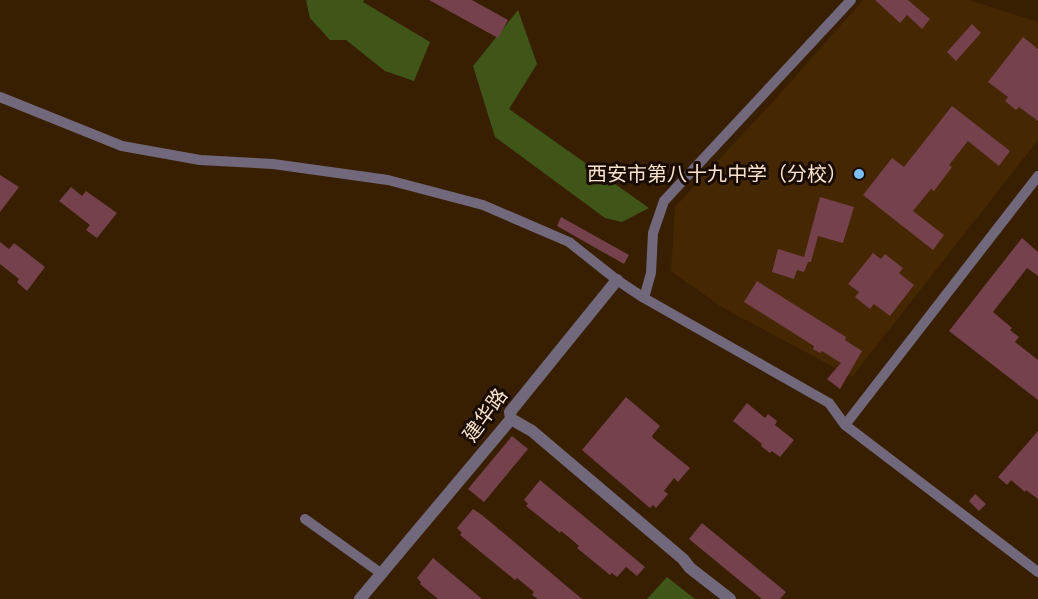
<svg xmlns="http://www.w3.org/2000/svg" width="1038" height="599" font-family="Cabin,'Noto Sans SC',sans-serif">
<style>
.built{fill:#452702}
.green{fill:#405618}
.building{fill:#75414d}
.lines{fill:none;stroke-linecap:round;stroke-linejoin:round}
.minor{stroke:#72687c;stroke-width:10}
.tertiary{stroke:#72687c;stroke-width:12}
.poi-dot{fill:#7cbef9;stroke:#190b00;stroke-width:2}
.labels{text-anchor:middle;dominant-baseline:central;stroke-width:6;stroke-linejoin:round;paint-order:stroke}
.poi-label{font-size:20px;fill:#f9e3cf;stroke:#190b00;text-anchor:end}
.street-label{font-size:20px;fill:#f9e3cf;stroke:#190b00}
</style>
<rect width="100%" height="100%" fill="#381f01"/>
<path class="built" d="M 863,0 L 969,0 L 1038,22 L 1038,140 L 852,377 L 723,308 L 671,271 L 675,207 L 777,97 Z"/>
<path class="green" d="M 306,0 L 364,0 L 363,2 L 430,42 L 414,81 L 385,71 L 346,40 L 330,40 L 310,18 Z
M 518,10 L 537,64 L 509,109 L 649,208 L 622,222 L 605,218 L 495,137 L 473,66 Z
M 667,577 L 695,599 L 647,599 Z"/>
<path class="building" d="M 429,0 L 472,0 L 508,20 L 498,38 Z
M 875,0 L 908,0 L 930,19 L 922,29 L 907,15 L 900,23 Z
M 972,24 L 981,33 L 956,61 L 947,52 Z
M 1023,37 L 1038,49 L 1038,121 L 1019,107 L 1016,110 L 1005,101 L 1008,97 L 988,82 Z
M 952,106 L 1010,151 L 999,166 L 968,141 L 949,165 L 952,167 L 934,191 L 931,189 L 913,211 L 944,235 L 933,250 L 863,195 L 892,158 L 904,167 Z
M 0,175 L 19,187 L 0,212 Z
M 71,187 L 82,196 L 86,191 L 117,213 L 97,238 L 86,230 L 90,225 L 59,201 Z
M 820,197 L 854,207 L 843,243 L 818,236 L 811,262 L 808,262 L 804,272 L 797,270 L 794,279 L 772,272 L 778,249 L 804,257 Z
M 561,217 L 629,255 L 624,264 L 557,226 Z
M 1022,238 L 1038,252 L 1038,276 L 1027,268 L 993,312 L 1012,328 L 1010,330 L 1019,337 L 1015,342 L 1038,360 L 1038,400 L 949,331 Z
M 0,242 L 9,249 L 14,243 L 45,267 L 27,291 L 17,282 L 19,279 L 0,264 Z
M 873,253 L 881,259 L 885,254 L 903,268 L 899,273 L 914,285 L 890,316 L 874,304 L 870,309 L 855,297 L 859,292 L 848,284 Z
M 757,281 L 846,337 L 845,340 L 862,351 L 840,389 L 827,379 L 841,363 L 822,351 L 820,353 L 813,349 L 814,346 L 744,302 Z
M 626,397 L 660,426 L 652,436 L 653,438 L 690,468 L 678,482 L 674,478 L 664,491 L 668,494 L 656,508 L 653,505 L 650,508 L 582,450 Z
M 747,403 L 765,418 L 768,414 L 777,421 L 775,425 L 794,440 L 780,457 L 772,451 L 770,453 L 761,446 L 762,444 L 733,421 Z
M 1038,431 L 1038,499 L 1026,490 L 1025,492 L 1011,480 L 1007,485 L 998,477 Z
M 512,436 L 528,449 L 484,502 L 468,489 Z
M 540,480 L 645,567 L 637,576 L 626,567 L 617,577 L 612,573 L 610,575 L 577,548 L 579,546 L 571,539 L 561,531 L 560,533 L 526,506 L 528,504 L 524,500 Z
M 975,494 L 986,504 L 979,511 L 969,501 Z
M 473,509 L 482,515 L 582,599 L 538,599 L 532,595 L 534,592 L 517,578 L 515,580 L 460,535 L 462,533 L 457,528 Z
M 702,523 L 786,592 L 780,599 L 762,599 L 689,539 Z
M 433,558 L 482,599 L 438,599 L 420,584 L 421,582 L 417,578 Z"/>
<g class="lines">
<path class="minor" d="M 0,97 L 122,146 L 200,160 L 273,164 L 388,180 L 483,205 L 569,242 L 617,280 L 644,298 L 829,403 L 845,425 L 1038,572
M 644,298 L 651,273 L 653,233 L 664,201 L 851,0
M 845,425 L 1038,176
M 305,519 L 382,574"/>
<path class="tertiary" d="M 511,419 L 532,431 L 683,559 L 690,568 L 730,599
M 360,599 L 511,419 L 510,412 L 617,280"/>
</g>
<circle class="poi-dot" cx="859" cy="174" r="6"/>
<g class="labels">
<g class="poi-label">
<text x="847" y="174">西安市第八十九中学（分校）</text>
</g>
<g class="street-label">
<text transform="translate(485 415) rotate(-54)">建华路</text>
</g>
</g>
</svg>
